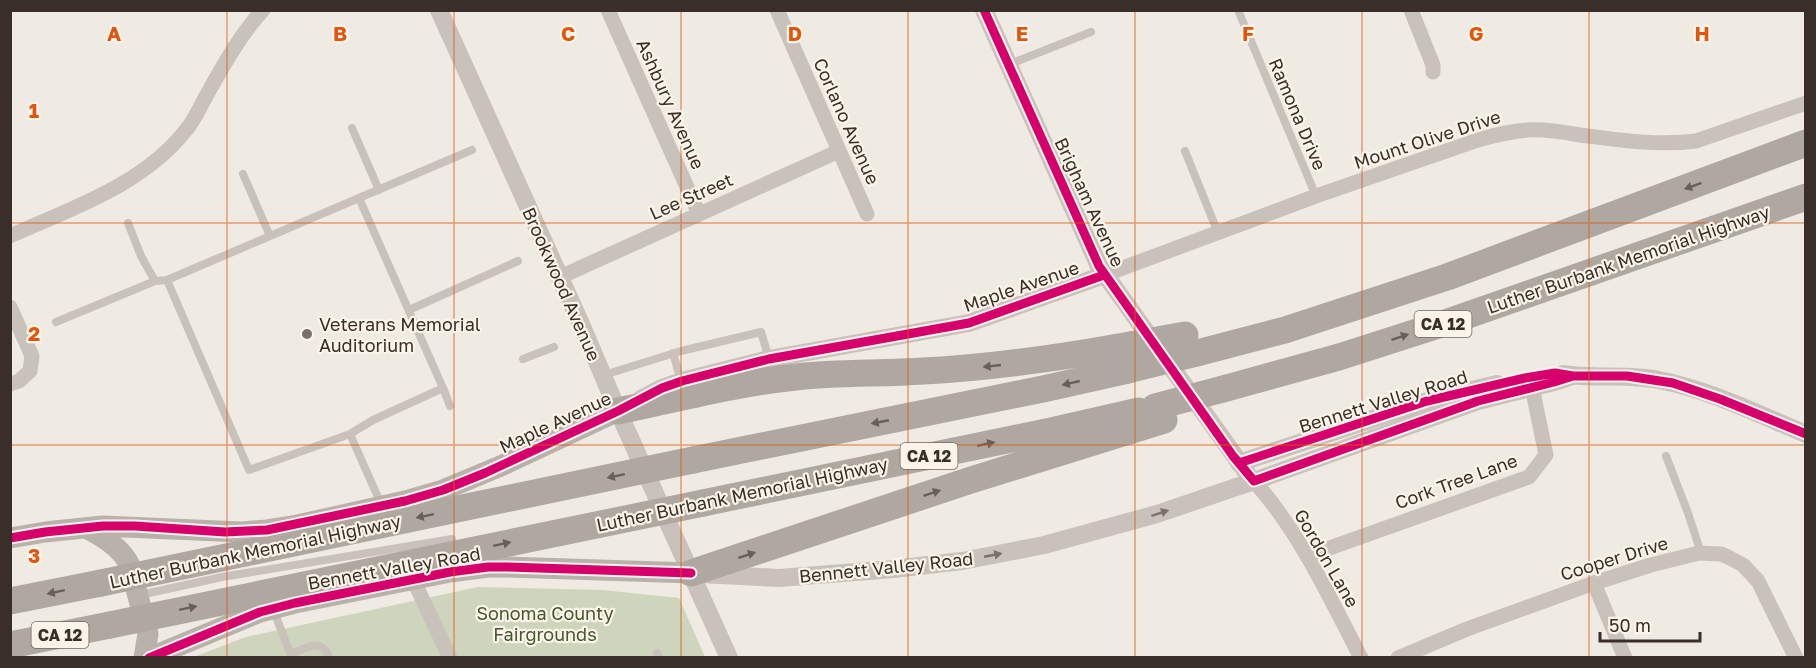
<svg xmlns="http://www.w3.org/2000/svg" width="1816" height="668" font-family="'Golos Text',sans-serif">
<style>
.green{fill:#ced5bc}
.lines{fill:none;stroke-linecap:round;stroke-linejoin:round}
.service{stroke:#c8c2bb;stroke-width:8}
.minor{stroke:#c8c2bb;stroke-width:15}
.tertiary{stroke:#c8c2bb;stroke-width:18}
.secondary{stroke:#b9b2ab;stroke-width:21}
.motorway{stroke:#aea8a1;stroke-width:27}
.motorway-bridge{stroke:#aea8a1;stroke-width:27}
.cycleway-casing{stroke:#fbf4ea;stroke-width:13}
.cycleway{stroke:#d6006c;stroke-width:9}
.oneway{fill:#685f58}
.oneway2{fill:#79716a}
.grid{fill:none;stroke:#df570d;stroke-width:1.5;stroke-opacity:0.55}
.poi-dot{fill:#797069;stroke:#fbf4ea;stroke-width:2}
.labels{text-anchor:middle;dominant-baseline:central;stroke-width:4.5;stroke-linejoin:round;paint-order:stroke}
.shield{fill:#fbf4ea;stroke:#736a62;stroke-width:1.5}
.shield-label{font-size:16px;font-weight:bold;fill:#392f28}
.street-label{font-size:18px;fill:#392f28;stroke:#fbf4ea}
.poi-label{font-size:18px;fill:#392f28;stroke:#fbf4ea;text-anchor:start}
.park-label{font-size:18px;fill:#44582b;stroke:#fbf4ea}
.grid-label{font-size:20px;text-anchor:middle;font-weight:bold;fill:#df570d;stroke:#fbf4ea;stroke-width:4.5;stroke-linejoin:round;paint-order:stroke}
</style>
<rect width="100%" height="100%" fill="#efeae2"/>
<path class="green" d="M 478,587 L 602,590 L 679,598 L 705,657 L 191,658 L 246,637 Z"/>
<g class="lines">
<path class="service" d="M 1238,10 L 1316,196
M 1010,64 L 1091,32
M 352,128 L 379,190
M 1185,151 L 1218,233
M 243,174 L 270,236
M 359,198 L 443,388 L 373,420 L 350,434 L 249,470 L 167,280 Z
M 359,198 L 472,150
M 128,223 L 141,256 L 155,281
M 409,310 L 518,261
M 56,322 L 155,281 L 167,280
M 673,353 L 681,381
M 523,359 L 554,347
M 604,375 L 681,351 L 761,332 L 769,359
M 443,388 L 450,406
M 350,434 L 381,504
M 1666,456 L 1688,513 L 1701,553
M 140,595 L 222,577 L 452,539
M 273,609 L 292,658
M 657,653 L 659,658
M 291,654 C 306,648 321,637 330,658"/>
<path class="minor" d="M 608,10 L 699,214
M 777,10 L 867,214
M 1411,10 L 1433,65 L 1433,72
M 10,236 C 72,208 143,185 186,130 C 194,121 199,109 205,98 C 222,68 239,36 263,10
M 1104,275 L 1316,196 L 1478,140 C 1495,135 1511,131 1528,130 C 1545,129 1563,132 1580,135 C 1619,140 1657,146 1696,141 L 1806,103
M 560,277 L 839,151
M 10,307 L 32,356 L 30,371 L 19,381 L 10,384
M 1254,481 C 1300,533 1329,596 1361,658
M 1307,556 L 1529,477 L 1546,455 L 1532,387
M 413,579 L 450,658
M 1594,583 L 1625,658
M 1398,658 L 1467,629 L 1594,583 L 1651,565 L 1699,553 L 1721,554 L 1728,557 L 1743,565 L 1758,581 L 1796,658"/>
<path class="tertiary" d="M 439,10 L 581,324 L 618,411 L 729,658
M 984,10 L 1099,266 L 1247,473
M 1563,374 C 1595,379 1627,374 1659,380 C 1710,390 1758,414 1806,434
M 641,399 L 662,388 L 682,381 L 769,359 L 969,323 L 1104,275
M 1239,463 L 1427,401 L 1497,384
M 701,574 L 779,578 L 894,569 L 962,561 L 1044,545 L 1157,514 L 1254,481 L 1478,401 L 1554,382 L 1573,376"/>
<path class="secondary" d="M 86,528 C 103,537 122,548 130,566 L 148,634 L 144,658
M 10,538 L 45,532 L 103,526 L 241,532 L 267,530 L 293,526 L 405,501 L 443,490 L 503,465 L 618,411
M 149,658 L 260,612 L 295,603 L 450,572 L 488,567 L 507,567 L 691,573"/>
<path class="motorway" d="M 1197,353 L 1285,330 L 1447,277 L 1806,143
M 1223,389 L 1339,357 L 1448,322 L 1806,197
M 618,411 C 677,399 735,383 796,377 C 838,372 881,374 923,371 C 987,368 1050,359 1113,348
M 693,460 L 1043,389 L 1128,370
M 703,503 L 1051,431 L 1139,411
M 691,573 L 968,481 L 1164,420
M 10,601 L 101,583
M 10,645 L 110,625"/>
<path class="motorway-bridge" d="M 1113,348 L 1185,335
M 1128,370 L 1197,353
M 1155,407 L 1223,389
M 101,583 L 693,460
M 110,625 L 703,503"/>
<g class="cycleway-casing">
<path id="cycleway" d="M 984,10 L 1099,266 L 1233,456 L 1254,481 L 1478,401 L 1554,382 L 1573,376
M 1239,463 L 1427,401 L 1525,378 L 1555,373 L 1573,376 L 1627,376 L 1673,383 L 1720,399 L 1806,434
M 10,538 L 45,532 L 103,526 L 135,526 L 225,532 L 267,530 L 405,501 L 443,490 L 485,473 L 618,411 L 662,388 L 682,381 L 769,359 L 969,323 L 1104,275
M 149,658 L 260,612 L 295,603 L 450,572 L 488,567 L 507,567 L 691,573"/>
</g>
<use href="#cycleway" class="cycleway"/>
</g>
<defs><path id="oneway-solid" d="M-6-.8H1V-3.2L6.5 0L1 3.2V.8H-6Z" transform="scale(1.5)"/></defs>
<g class="oneway">
<use href="#oneway-solid" transform="translate(1693 186) rotate(160)"/>
<use href="#oneway-solid" transform="translate(1400 337) rotate(-18)"/>
<use href="#oneway-solid" transform="translate(992 366) rotate(174)"/>
<use href="#oneway-solid" transform="translate(1071 383) rotate(167)"/>
<use href="#oneway-solid" transform="translate(880 422) rotate(169)"/>
<use href="#oneway-solid" transform="translate(986 444) rotate(-12)"/>
<use href="#oneway-solid" transform="translate(616 476) rotate(168)"/>
<use href="#oneway-solid" transform="translate(932 493) rotate(-18)"/>
<use href="#oneway-solid" transform="translate(425 516) rotate(168)"/>
<use href="#oneway-solid" transform="translate(502 544) rotate(-12)"/>
<use href="#oneway-solid" transform="translate(747 555) rotate(-18)"/>
<use href="#oneway-solid" transform="translate(56 592) rotate(168)"/>
<use href="#oneway-solid" transform="translate(188 608) rotate(-12)"/>
</g>
<g class="oneway2">
<use href="#oneway-solid" transform="translate(1160 513) rotate(-18)"/>
<use href="#oneway-solid" transform="translate(993 555) rotate(-11)"/>
</g>
<path class="grid" d="M 227,10 L 227,658M 454,10 L 454,658M 681,10 L 681,658M 908,10 L 908,658M 1135,10 L 1135,658M 1362,10 L 1362,658M 1589,10 L 1589,658M 10,223 L 1806,223M 10,445 L 1806,445"/>
<circle class="poi-dot" cx="307" cy="334" r="6"/>
<g class="labels">
<g class="shield">
<rect x="1414.5" y="311" width="57" height="26" rx="4.5"/>
<rect x="900.5" y="443" width="57" height="26" rx="4.5"/>
<rect x="31.5" y="622" width="57" height="26" rx="4.5"/>
</g>
<g class="shield-label">
<text x="1443" y="324">CA 12</text>
<text x="929" y="456">CA 12</text>
<text x="60" y="635">CA 12</text>
</g>
<g class="street-label">
<text transform="translate(671 104) rotate(66)">Ashbury Avenue</text>
<text transform="translate(1298 114) rotate(67)">Ramona Drive</text>
<text transform="translate(847 121) rotate(66)">Corlano Avenue</text>
<text transform="translate(1427 139) rotate(-18)">Mount Olive Drive</text>
<text transform="translate(691 196) rotate(-24)">Lee Street</text>
<text transform="translate(1090 202) rotate(65)">Brigham Avenue</text>
<text transform="translate(1628 259) rotate(-19)">Luther Burbank Memorial Highway</text>
<text transform="translate(562 284) rotate(66)">Brookwood Avenue</text>
<text transform="translate(1021 286) rotate(-19)">Maple Avenue</text>
<text transform="translate(1383 401) rotate(-17)">Bennett Valley Road</text>
<text transform="translate(555 422) rotate(-25)">Maple Avenue</text>
<text transform="translate(1456 481) rotate(-20)">Cork Tree Lane</text>
<text transform="translate(742 494) rotate(-12)">Luther Burbank Memorial Highway</text>
<text transform="translate(255 551) rotate(-12)">Luther Burbank Memorial Highway</text>
<text transform="translate(1327 558) rotate(60)">Gordon Lane</text>
<text transform="translate(1614 558) rotate(-17)">Cooper Drive</text>
<text transform="translate(886 567) rotate(-6)">Bennett Valley Road</text>
<text transform="translate(394 568) rotate(-10)">Bennett Valley Road</text>
</g>
<g class="poi-label">
<text x="319" y="324">Veterans Memorial<tspan x="319" dy="21">Auditorium</tspan></text>
</g>
<g class="park-label">
<text x="545" y="613">Sonoma County<tspan x="545" dy="21">Fairgrounds</tspan></text>
</g>
</g>
<g class="grid-label">
<text x="114" y="41">A</text>
<text x="340" y="41">B</text>
<text x="568" y="41">C</text>
<text x="795" y="41">D</text>
<text x="1022" y="41">E</text>
<text x="1248" y="41">F</text>
<text x="1476" y="41">G</text>
<text x="1702" y="41">H</text>
<text x="34" y="118">1</text>
<text x="34" y="341">2</text>
<text x="34" y="563">3</text>
</g>
<rect width="1816" height="668" fill="none" stroke="#392f28" stroke-width="24"/>
<path d="M1600 632v9h100v-9" fill="none" stroke="#392f28" stroke-width="3"/>
<text x="1609" y="632" font-size="18" fill="#392f28" stroke="#fbf4ea" stroke-width="4.5" paint-order="stroke">50 m</text>
</svg>
